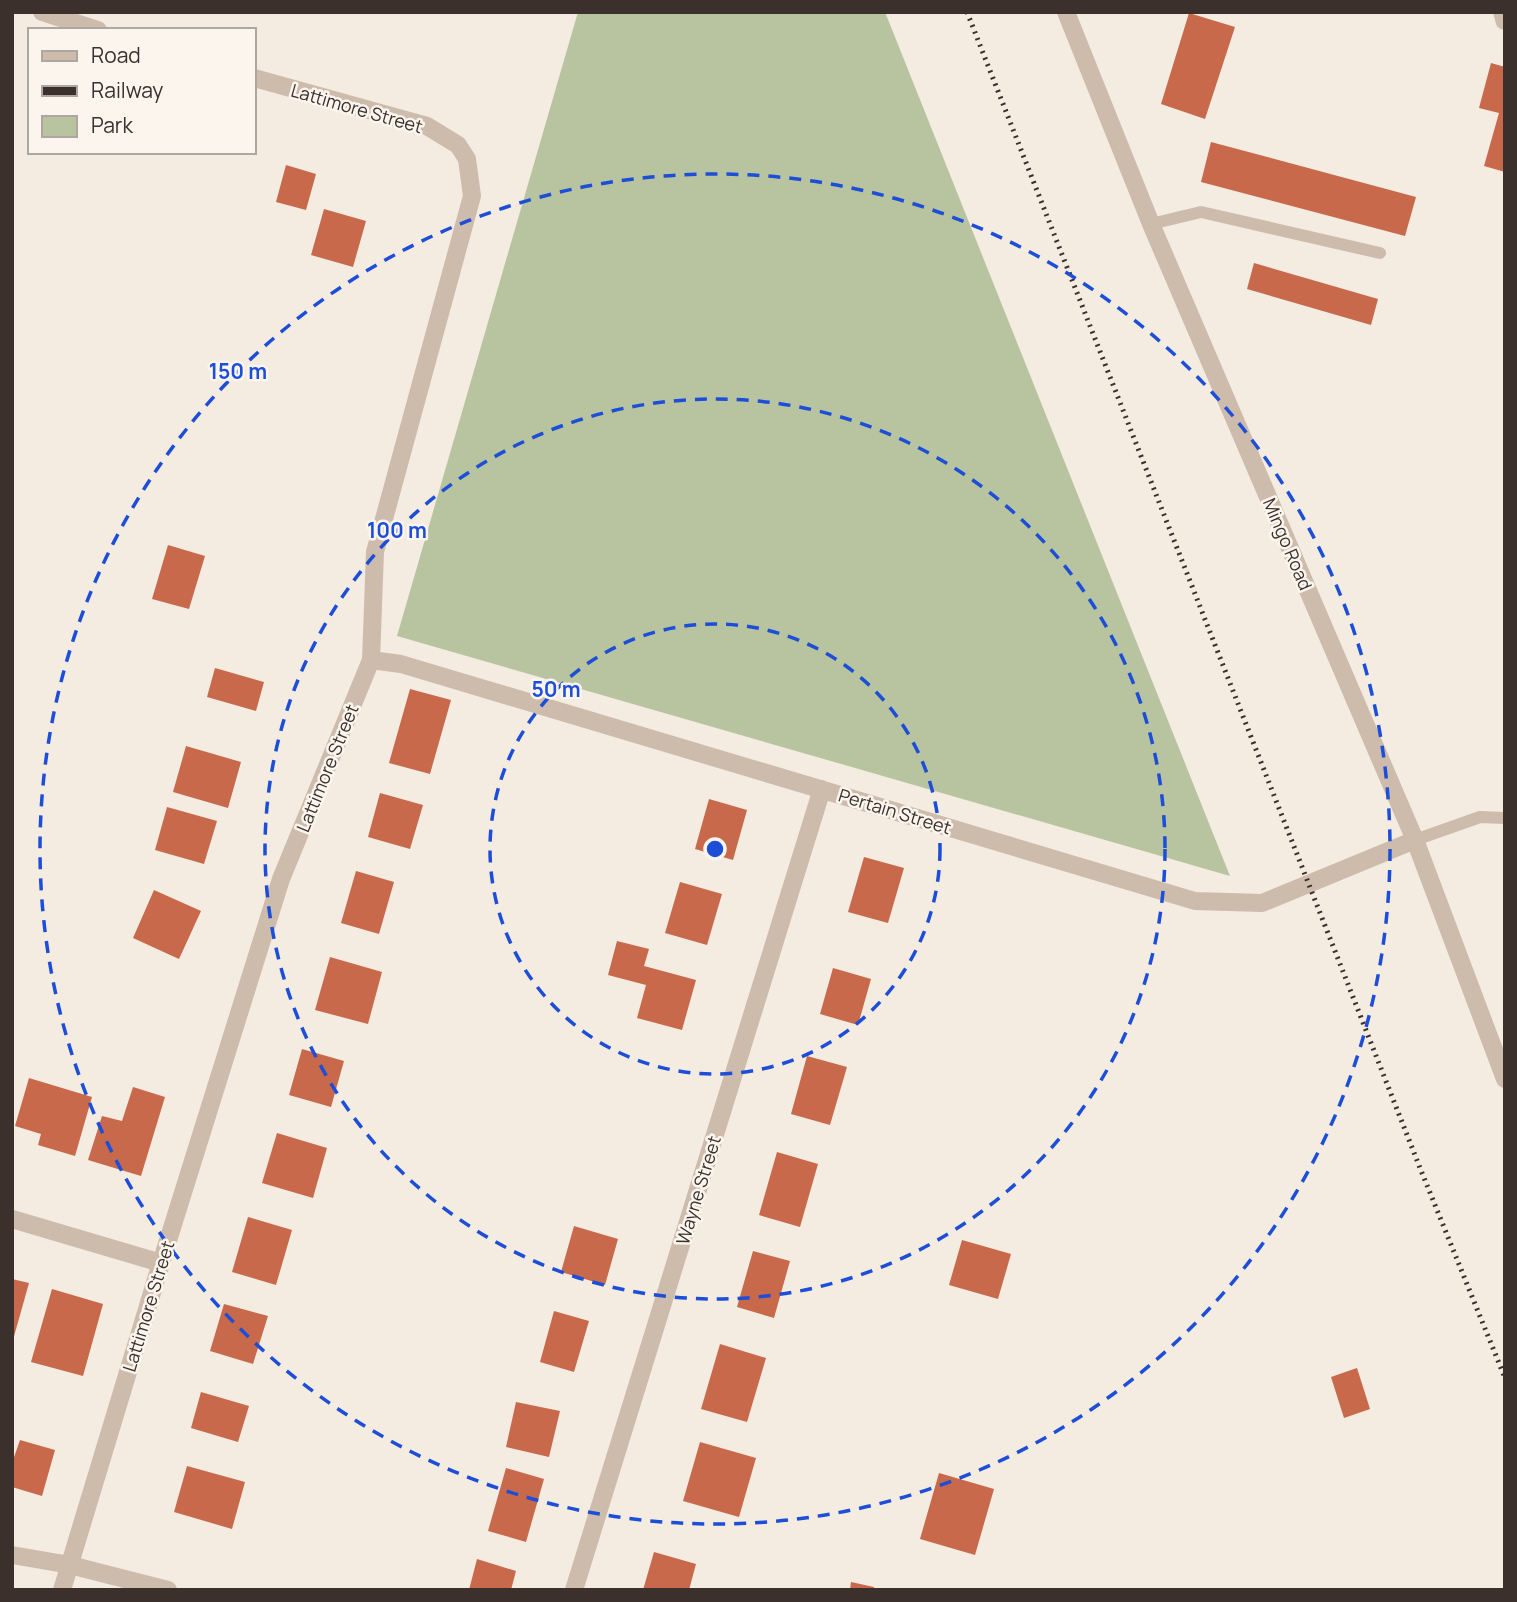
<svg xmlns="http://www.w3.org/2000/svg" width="1517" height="1602" font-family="Manrope,sans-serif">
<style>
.green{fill:#b8c4a0}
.building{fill:#c8694b}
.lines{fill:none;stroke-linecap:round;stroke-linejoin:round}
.service{stroke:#cdbbac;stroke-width:12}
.minor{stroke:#cdbbac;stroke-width:18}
.tertiary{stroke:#cdbbac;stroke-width:18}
.rail{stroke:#3b302b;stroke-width:5;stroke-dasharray:2 5;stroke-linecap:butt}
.ring{fill:none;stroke:#1d4ed8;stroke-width:3.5;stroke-dasharray:12 9}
.labels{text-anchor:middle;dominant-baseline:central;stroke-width:5;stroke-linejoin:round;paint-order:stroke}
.street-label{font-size:18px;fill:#3b302b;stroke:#fbf5ee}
.centre{fill:#1d4ed8;stroke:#fbf5ee;stroke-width:3.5}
.ring-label{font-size:21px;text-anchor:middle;font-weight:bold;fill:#1d4ed8;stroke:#fbf5ee;stroke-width:5;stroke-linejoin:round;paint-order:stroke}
</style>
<rect width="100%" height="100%" fill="#f4ebe1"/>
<path class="green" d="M 578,12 L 885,12 L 1230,876 L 397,636 Z"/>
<path class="building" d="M 1189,13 L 1235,27 L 1205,119 L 1161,104 Z
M 1491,63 L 1505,67 L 1505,172 L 1484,166 L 1499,113 L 1479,108 Z
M 1211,142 L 1416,197 L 1405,236 L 1201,182 Z
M 286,165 L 316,174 L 306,210 L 276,202 Z
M 324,209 L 366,221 L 353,267 L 311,255 Z
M 1254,263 L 1378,299 L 1371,325 L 1247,289 Z
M 168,545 L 205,556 L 189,609 L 152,599 Z
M 215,668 L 264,682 L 256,711 L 207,697 Z
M 410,689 L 451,700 L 430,774 L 389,763 Z
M 186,746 L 241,762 L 228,808 L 173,792 Z
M 380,793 L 423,805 L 410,849 L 368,837 Z
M 709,799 L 747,810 L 733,860 L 695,849 Z
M 167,807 L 217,821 L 204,864 L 155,850 Z
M 864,857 L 904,868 L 888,923 L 848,912 Z
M 356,871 L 394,882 L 379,934 L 341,923 Z
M 680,882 L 722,894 L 707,945 L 665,933 Z
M 154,890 L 201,911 L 179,959 L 133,938 Z
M 617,941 L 649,949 L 644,966 L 696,980 L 682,1030 L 637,1018 L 646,985 L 608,975 Z
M 330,957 L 382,972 L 368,1024 L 315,1010 Z
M 833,968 L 871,979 L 858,1025 L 820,1014 Z
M 302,1049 L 344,1061 L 331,1107 L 289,1095 Z
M 807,1056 L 847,1067 L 830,1125 L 791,1114 Z
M 29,1078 L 92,1097 L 75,1156 L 38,1145 L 41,1134 L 15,1126 Z
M 133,1087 L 165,1097 L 141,1176 L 88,1160 L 102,1116 L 122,1121 Z
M 277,1133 L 327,1148 L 313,1198 L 262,1183 Z
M 777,1152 L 818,1164 L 800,1227 L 759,1215 Z
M 248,1217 L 292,1230 L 276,1285 L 232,1272 Z
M 574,1226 L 618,1239 L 605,1285 L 561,1272 Z
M 962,1240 L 1011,1254 L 998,1299 L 949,1285 Z
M 753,1251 L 790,1261 L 774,1318 L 737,1307 Z
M 12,1279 L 29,1283 L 13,1340 L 12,1340 Z
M 52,1289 L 103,1304 L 83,1376 L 31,1362 Z
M 224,1304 L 268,1316 L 253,1364 L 210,1351 Z
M 554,1311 L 589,1321 L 574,1372 L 540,1362 Z
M 720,1344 L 766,1358 L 747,1422 L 701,1409 Z
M 1357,1368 L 1370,1409 L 1344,1418 L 1331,1377 Z
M 201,1392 L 249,1406 L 238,1442 L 191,1428 Z
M 516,1402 L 560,1411 L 549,1457 L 506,1447 Z
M 20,1440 L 55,1450 L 42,1496 L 12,1487 L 12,1463 Z
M 700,1442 L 756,1458 L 739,1517 L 683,1501 Z
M 187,1466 L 245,1482 L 232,1529 L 174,1512 Z
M 506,1468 L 544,1479 L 526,1542 L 488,1531 Z
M 939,1473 L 994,1489 L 975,1555 L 920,1539 Z
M 654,1552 L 696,1564 L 689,1590 L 643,1590 Z
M 477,1559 L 516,1571 L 511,1590 L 469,1590 Z
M 851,1582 L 874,1587 L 874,1590 L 850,1590 Z"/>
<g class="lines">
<path class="service" d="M 1499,12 L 1502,23 L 1505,24
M 1151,224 L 1201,212 L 1380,253
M 1415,840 L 1480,817 L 1505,818"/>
<path class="minor" d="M 42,12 L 98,30
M 371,660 L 401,664 L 1195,901 L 1262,903 L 1415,840
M 12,1219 L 161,1263
M 12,1555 L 70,1565 L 168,1590
M 62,1590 L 161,1263 L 281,879 L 371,660 L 375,552 L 472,196 L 467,159 L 458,145 L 427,126 L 254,78
M 574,1590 L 822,789"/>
<path class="tertiary" d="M 1066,12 L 1151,224 L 1415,840 L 1505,1079"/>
<path class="rail" d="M 967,12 L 1420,1168 L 1505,1378"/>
</g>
<g class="ring">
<circle cx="715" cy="849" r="225"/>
<circle cx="715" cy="849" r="450"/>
<circle cx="715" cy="849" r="675"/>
</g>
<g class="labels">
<g class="street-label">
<text transform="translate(357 108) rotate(16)">Lattimore Street</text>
<text transform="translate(1288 544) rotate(67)">Mingo Road</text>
<text transform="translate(327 768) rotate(-68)">Lattimore Street</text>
<text transform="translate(895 811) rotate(17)">Pertain Street</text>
<text transform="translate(698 1190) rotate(-73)">Wayne Street</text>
<text transform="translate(148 1306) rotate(-73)">Lattimore Street</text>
</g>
</g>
<circle cx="715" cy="849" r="10" class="centre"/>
<g class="ring-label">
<text x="238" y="379">150 m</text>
<text x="397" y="538">100 m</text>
<text x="556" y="697">50 m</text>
</g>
<rect width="1517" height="1602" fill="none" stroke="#3b302b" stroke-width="28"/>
<rect x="28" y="28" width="228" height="126" fill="#fbf5ee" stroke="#aea6a0" stroke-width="2"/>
<rect x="42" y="51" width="35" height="10" fill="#cdbbac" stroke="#aea6a0" stroke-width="2"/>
<text x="91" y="63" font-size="21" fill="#3b302b">Road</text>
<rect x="42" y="86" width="35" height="10" fill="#3b302b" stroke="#aea6a0" stroke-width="2"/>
<text x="91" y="98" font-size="21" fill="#3b302b">Railway</text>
<rect x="42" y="116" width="35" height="21" fill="#b8c4a0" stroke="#aea6a0" stroke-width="2"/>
<text x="91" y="133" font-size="21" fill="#3b302b">Park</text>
</svg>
